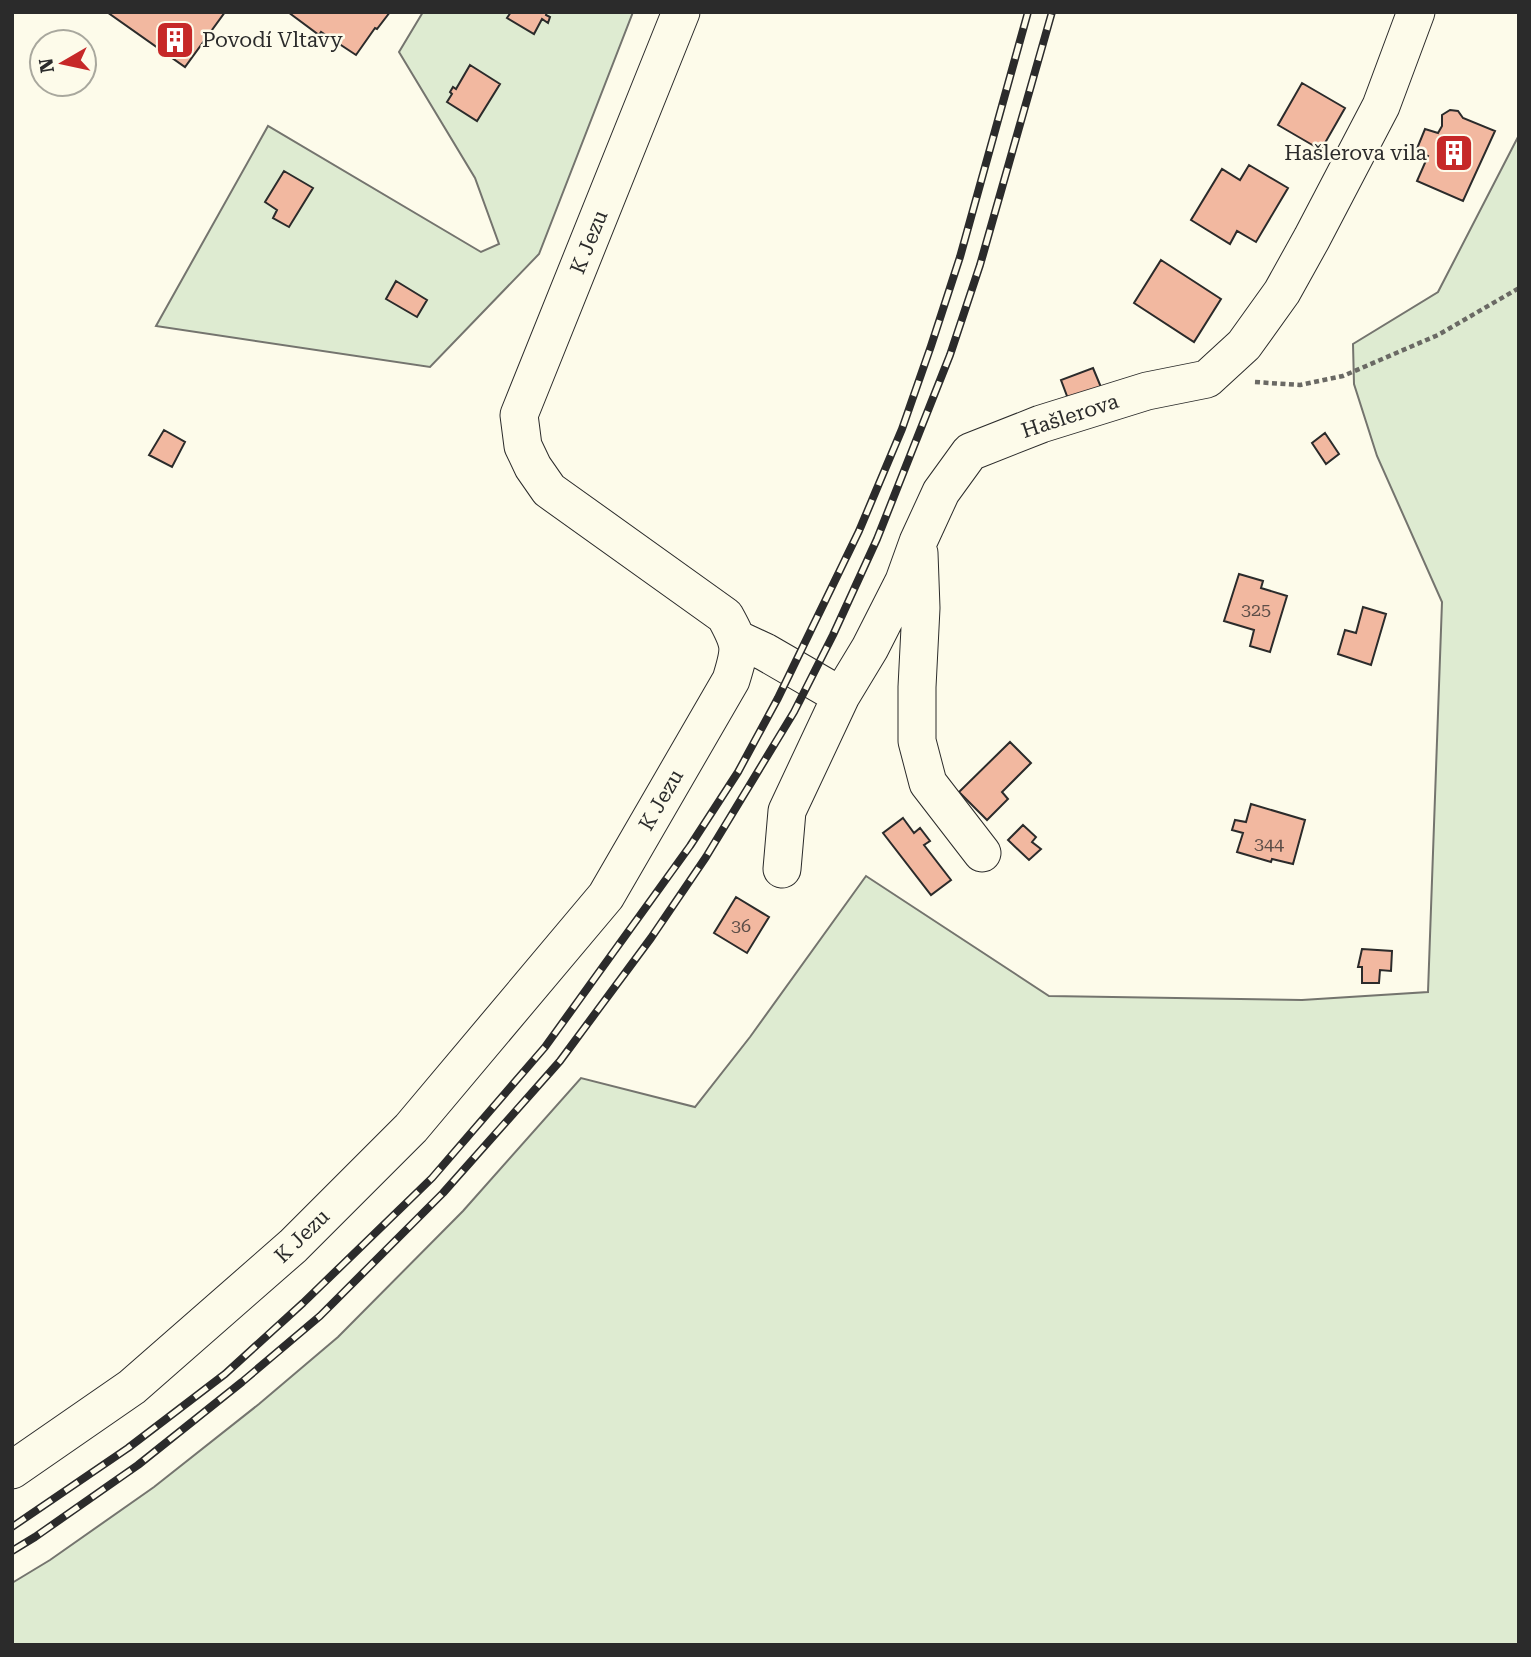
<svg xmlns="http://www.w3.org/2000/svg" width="1531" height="1657" font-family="'Roboto Serif',serif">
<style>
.green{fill:#deebd1;stroke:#74746e;stroke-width:2}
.building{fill:#f2b8a0;stroke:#2b2b2b;stroke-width:2}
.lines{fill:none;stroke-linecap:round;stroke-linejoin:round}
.minor-casing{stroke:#2b2b2b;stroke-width:39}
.path{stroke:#6a6964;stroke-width:4.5;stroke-dasharray:5 3.5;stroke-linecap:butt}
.minor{stroke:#fdfbea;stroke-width:37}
.rail-casing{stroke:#2b2b2b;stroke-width:8}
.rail{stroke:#fdfbea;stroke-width:5;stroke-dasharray:16;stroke-linecap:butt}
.labels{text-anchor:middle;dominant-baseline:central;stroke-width:5;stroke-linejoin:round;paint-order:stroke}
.number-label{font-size:18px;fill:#5d4e48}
.poi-label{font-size:21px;fill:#2b2b2b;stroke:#fdfbea;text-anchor:start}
.street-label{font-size:21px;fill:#2b2b2b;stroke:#fdfbea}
</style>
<rect width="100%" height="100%" fill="#fdfbea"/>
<path class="green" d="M 423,12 L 633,12 L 539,254 L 430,367 L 156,326 L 268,126 L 481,252 L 499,244 L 475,178 L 399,52 Z
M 1519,135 L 1519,1645 L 12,1645 L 12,1583 L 50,1560 L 154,1487 L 259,1404 L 338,1337 L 463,1211 L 581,1078 L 695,1107 L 750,1037 L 866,876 L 1049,996 L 1302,1000 L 1428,992 L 1442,602 L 1377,456 L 1354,384 L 1353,344 L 1438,292 Z"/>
<path class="building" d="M 107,12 L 174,13 L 225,12 L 185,67 Z
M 288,12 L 390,12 L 377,29 L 375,28 L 356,55 L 321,32 L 319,35 Z
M 511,12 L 547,12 L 546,15 L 550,17 L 548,23 L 542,19 L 534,34 L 507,18 Z
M 470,65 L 500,84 L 477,121 L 447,102 L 452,94 L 450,92 L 453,87 L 456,89 Z
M 1302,83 L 1345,108 L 1321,150 L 1278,125 Z
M 1450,110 L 1458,111 L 1463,118 L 1495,131 L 1463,201 L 1417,181 L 1428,156 L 1416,151 L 1425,129 L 1438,133 L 1442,126 L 1442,115 Z
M 1249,165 L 1288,188 L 1256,242 L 1237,231 L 1230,244 L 1191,220 L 1222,169 L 1240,180 Z
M 284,171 L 313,188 L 289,227 L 273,218 L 277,210 L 265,202 Z
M 1161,260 L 1221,299 L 1194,342 L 1134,303 Z
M 396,281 L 427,300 L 417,317 L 386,299 Z
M 1093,368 L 1103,392 L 1070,404 L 1061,380 Z
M 164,430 L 185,442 L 172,467 L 149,455 Z
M 1325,433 L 1339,454 L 1326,464 L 1312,443 Z
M 1239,574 L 1263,581 L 1261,588 L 1287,596 L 1270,652 L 1250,646 L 1254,630 L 1224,621 Z
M 1363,607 L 1386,614 L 1371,665 L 1338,654 L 1345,630 L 1356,633 Z
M 1010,742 L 1031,763 L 1002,792 L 1008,799 L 987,820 L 959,792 Z
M 1251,804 L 1305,820 L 1293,864 L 1272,859 L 1271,862 L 1237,852 L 1243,833 L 1232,830 L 1235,820 L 1246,822 Z
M 903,818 L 914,833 L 920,828 L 930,841 L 924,845 L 951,880 L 931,895 L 883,833 Z
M 1023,825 L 1036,837 L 1032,842 L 1041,849 L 1029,860 L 1008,840 Z
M 736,897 L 769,917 L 747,953 L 714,933 Z
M 1362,949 L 1392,951 L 1391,971 L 1380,970 L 1379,983 L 1362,983 L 1362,967 L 1358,967 Z"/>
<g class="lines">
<g class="minor-casing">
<path id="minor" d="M 919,553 L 921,608 L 917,687 L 917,741 L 928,783 L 982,853
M 737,639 L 765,652 L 841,696
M 782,869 L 787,811 L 841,696 L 870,648 L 904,581 L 918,542 L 941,492 L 970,452 L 1041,424 L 1147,391 L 1207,379 L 1244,345 L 1282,292 L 1312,238 L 1381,106 L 1416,12
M 12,1470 L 132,1387 L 293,1246 L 411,1128 L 606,896 L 731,680 C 741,648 741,645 725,616 L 549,490 L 533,467 L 523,446 L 519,415 L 681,12"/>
</g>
<path class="path" d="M 1255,382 L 1300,385 L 1343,376 L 1438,335 L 1519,288"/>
<use href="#minor" class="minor"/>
<g class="rail-casing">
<path id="rail" d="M 12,1527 L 128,1448 L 225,1374 L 303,1303 L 432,1178 L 545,1047 L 690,846 L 738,772 L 778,698 L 859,531 L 902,429 L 931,346 L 960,257 L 1028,12
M 12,1551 L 35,1537 L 138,1465 L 242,1382 L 320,1316 L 443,1193 L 560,1061 L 651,938 L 706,857 L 794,712 L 833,635 L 877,539 L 950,355 L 980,265 L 1052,12"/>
</g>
<use href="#rail" class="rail"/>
</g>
<defs>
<g id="building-square" transform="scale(2.0125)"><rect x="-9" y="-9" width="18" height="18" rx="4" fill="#c62828" stroke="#fdfbea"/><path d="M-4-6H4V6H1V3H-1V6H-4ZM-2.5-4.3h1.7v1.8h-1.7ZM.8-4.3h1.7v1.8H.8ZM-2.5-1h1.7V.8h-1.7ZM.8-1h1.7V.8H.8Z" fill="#fff"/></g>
</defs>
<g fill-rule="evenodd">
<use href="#building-square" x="175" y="40"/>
<use href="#building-square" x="1454" y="153"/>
</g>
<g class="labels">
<g class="number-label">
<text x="1256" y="609">325</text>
<text x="1269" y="843">344</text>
<text x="741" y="925">36</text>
</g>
<g class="poi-label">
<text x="202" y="40">Povodí Vltavy</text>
<text x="1427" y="153" text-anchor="end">Hašlerova vila</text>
</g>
<g class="street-label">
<text transform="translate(589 242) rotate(-68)">K Jezu</text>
<text transform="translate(1070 416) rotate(-18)">Hašlerova</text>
<text transform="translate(661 800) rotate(-60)">K Jezu</text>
<text transform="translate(302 1236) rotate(-44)">K Jezu</text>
</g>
</g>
<rect width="1531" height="1657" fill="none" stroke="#2b2b2b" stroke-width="28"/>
<g transform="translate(63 63) rotate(261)"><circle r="33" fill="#fdfbea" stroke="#a9a89e" stroke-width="2"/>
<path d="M0-5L12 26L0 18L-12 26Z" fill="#c62828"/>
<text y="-10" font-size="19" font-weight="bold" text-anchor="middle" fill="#2b2b2b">N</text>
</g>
</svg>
